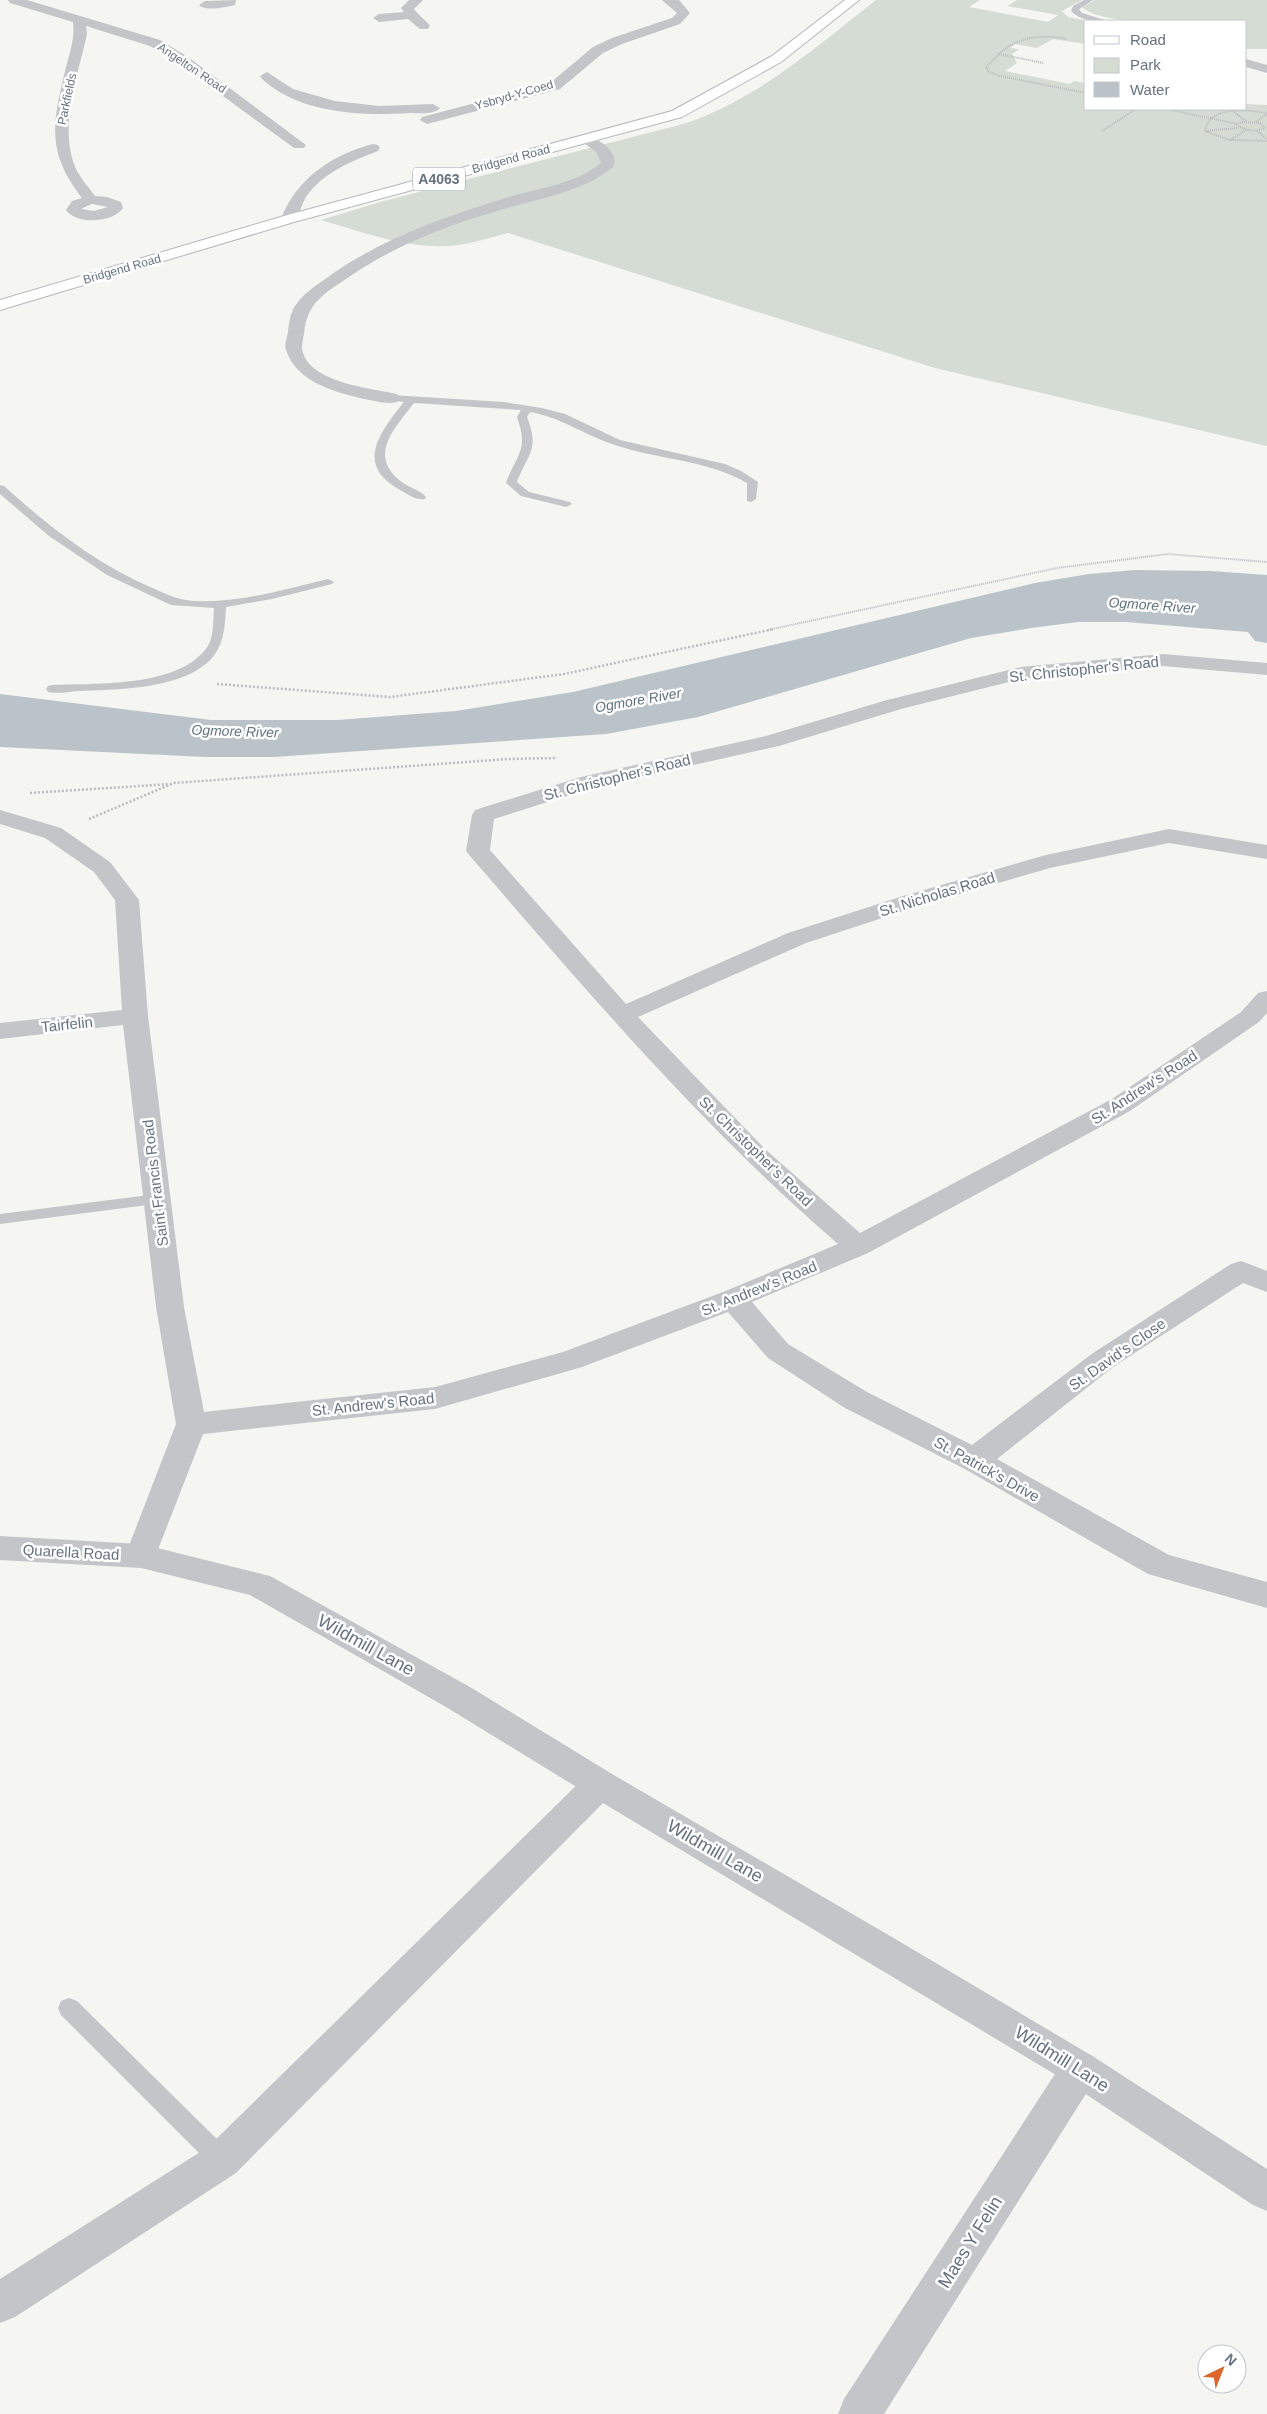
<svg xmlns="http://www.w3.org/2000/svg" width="1267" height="2414" font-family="Helvetica,sans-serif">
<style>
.green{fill:#d5dcd3}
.water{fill:#bac3c9}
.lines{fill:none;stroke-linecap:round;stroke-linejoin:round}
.primary-casing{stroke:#b4b7bb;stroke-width:2}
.path-far1{stroke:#babcbe;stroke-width:2;stroke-dasharray:1 1;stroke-linecap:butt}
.path{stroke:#babcbe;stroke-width:2.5;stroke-dasharray:2 2;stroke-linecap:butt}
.service{fill:#c3c5c9;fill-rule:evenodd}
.minor{fill:#c3c5c9;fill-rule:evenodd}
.tertiary{fill:#c3c5c9;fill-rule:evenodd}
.primary{fill:#fff;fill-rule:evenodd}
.labels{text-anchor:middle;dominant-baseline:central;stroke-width:5;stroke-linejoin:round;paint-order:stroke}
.far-street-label{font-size:12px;fill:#667281;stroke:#fff}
.shield{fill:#fff;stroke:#949ca7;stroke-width:1}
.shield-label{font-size:14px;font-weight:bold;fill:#667281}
.far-water-label{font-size:14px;font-style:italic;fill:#61737e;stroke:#fff}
.street-label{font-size:15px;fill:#667281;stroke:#fff}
.near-street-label{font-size:18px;fill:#667281;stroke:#fff}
</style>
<rect width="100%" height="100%" fill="#f5f5f2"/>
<path class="green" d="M 876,0 L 980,0 L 969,7 L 1048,22 L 1058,15 L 1007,6 L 1017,0 L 1082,0 L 1062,11 L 1068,17 L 1089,21 L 1086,21 L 1086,44 L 1053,39 L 1037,48 L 1015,44 L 1010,48 L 1019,49 L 1012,54 L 1017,63 L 1005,71 L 1070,84 L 1074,81 L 1086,83 L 1086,109 L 1246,109 L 1246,104 L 1267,105 L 1267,446 L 935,368 L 508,233 C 492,237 476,242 459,245 C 413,251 365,233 321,220 L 380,202 L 687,123 C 760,97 816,47 876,0 Z
M 1095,0 L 1267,0 L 1267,49 L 1246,49 L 1246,21 C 1212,21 1105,29 1082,7 Z"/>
<path class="water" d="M 1135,570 L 1211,571 L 1267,575 L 1267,643 L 1255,641 L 1248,632 L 1126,622 L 1078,622 L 1031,628 L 971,638 L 698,717 L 606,734 L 274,757 L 205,757 L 0,747 L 0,694 L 211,720 L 337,720 L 456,711 L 573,692 L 1035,583 L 1089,574 Z"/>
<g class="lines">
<g class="primary-casing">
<path id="primary" d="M 845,0 L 859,0 L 781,62 L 682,117 L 294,222 L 0,310 L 0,300 L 284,216 L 672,111 L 772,56 Z"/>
</g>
<path class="path-far1" d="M 999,54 C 1019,36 1041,34 1067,39
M 1043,63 L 999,54 L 986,67 L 989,72 L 1000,76 L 1086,93
M 1167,109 L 1237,124
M 1234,112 L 1246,121
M 1242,122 L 1260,123 L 1265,128 C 1254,133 1246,130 1236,125 Z
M 1256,122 L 1267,114
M 1102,131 L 1136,109
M 1205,131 C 1209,105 1248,110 1267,113
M 1205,131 L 1230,140 L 1267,141
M 1206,131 L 1237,128
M 1257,131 L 1267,139
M 1230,140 L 1246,130
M 768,630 L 1057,568 L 1168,554 L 1267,562"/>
<path class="path" d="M 217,684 L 390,697 L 564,674 L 774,629
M 30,793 L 171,784
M 89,819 L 174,783 L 508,759 L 557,758"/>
<path class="service" d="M 1084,0 L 1093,0 L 1079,9 L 1082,13 L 1108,21 C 1095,21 1080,21 1071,11 L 1073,6 Z
M 391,395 L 504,402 L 542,408 L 565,414 L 620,440 L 725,464 L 741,471 L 758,482 L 756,499 L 751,502 L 747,501 L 747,483 C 705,459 657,460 612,444 C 583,434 560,417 530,412 L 527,417 C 540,450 528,453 517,482 L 529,492 L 570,502 L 572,504 L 566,507 L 521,496 L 506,483 C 517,453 529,451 517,417 L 521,410 L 414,403 C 393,430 367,457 403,483 C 410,488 420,490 426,497 L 425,499 C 416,501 408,494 400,490 C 354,465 380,432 404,402 L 387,400 L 386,398 Z
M 0,485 L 4,486 C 48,526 95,563 150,587 C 166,594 180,601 197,601 C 241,603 285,589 328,579 L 334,582 L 332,584 L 272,599 L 226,607 C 225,628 224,648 207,663 C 177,689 116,690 78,691 C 68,692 57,694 48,692 L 46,689 L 48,686 L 52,685 C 96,683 180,688 208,646 C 214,636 213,620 214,608 L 171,605 L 107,575 L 49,536 L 0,494 Z
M 157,1194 L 163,1195 L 165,1199 L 163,1203 L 0,1224 L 0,1214 Z
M 69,1998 L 77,2001 L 230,2152 L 234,2160 L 230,2168 L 222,2171 L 214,2168 L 61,2015 L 58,2008 L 61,2001 Z"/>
<path class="minor" d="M 8,0 L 27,0 L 160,40 L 188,57 L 306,145 L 304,148 L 294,148 L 178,63 L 150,46 L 86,26 L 87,34 C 78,76 57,129 77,171 C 82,180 89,188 95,196 L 107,197 L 121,202 L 123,208 C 113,223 76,225 66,210 L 72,201 L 82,198 C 45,150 53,122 66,67 C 70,52 75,38 73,22 L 10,3 ZM 92,204 L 108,207 L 94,211 L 81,209 Z
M 236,0 L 235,5 C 226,7 206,12 199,5 L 205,1 Z
M 409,0 L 423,0 L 414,9 C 419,16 425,19 430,26 L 428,29 L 420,29 L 408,19 L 379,22 L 373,18 L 379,14 L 404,12 L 401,8 Z
M 662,0 L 679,0 L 690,13 L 680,24 L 622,44 L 603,53 L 560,89 L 427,124 L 420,120 L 422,117 L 550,83 L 593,47 L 612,38 L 672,18 L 677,13 Z
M 1246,59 L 1267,65 L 1267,73 L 1246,67 Z
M 267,72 L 293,89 L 335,101 L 379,106 L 433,104 L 440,108 C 434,115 419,113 410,113 C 362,116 300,114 262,79 L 260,76 Z
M 586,135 C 598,138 621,153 613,167 C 582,193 535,199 497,211 C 445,226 394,246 349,277 C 324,294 307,302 304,334 C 303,338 302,344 302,349 C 308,383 371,388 397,394 L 400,398 L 397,402 C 385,405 372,400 360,398 C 332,391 296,381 286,350 C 284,345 287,337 288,332 C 289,323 290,314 295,306 C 304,292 319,284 332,274 C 386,237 446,216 509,197 C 540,188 575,184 601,163 L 596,152 L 579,139 Z
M 373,144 L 378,145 L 380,148 L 378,151 C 352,161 322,173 306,197 C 301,205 300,215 294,222 L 284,222 L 281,219 C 296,179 333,154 373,144 Z
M 1163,654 L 1267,663 L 1267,675 L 1163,666 L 1021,679 L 901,709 L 779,746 L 595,787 L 494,819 L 490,850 L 626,1004 L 788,933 L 903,896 L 1046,855 L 1169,829 L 1267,845 L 1267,859 L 1169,843 L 1050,868 L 919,906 L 806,943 L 638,1017 L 765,1149 L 860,1233 L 1112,1099 L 1241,1012 L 1258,993 L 1267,991 L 1267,1013 L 1259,1022 L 1130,1111 L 868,1253 L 752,1302 L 788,1344 L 867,1392 L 972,1445 L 1093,1353 L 1231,1264 L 1241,1261 L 1267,1271 L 1267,1292 L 1243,1283 L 1113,1367 L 997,1459 L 1169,1555 L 1267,1582 L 1267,1608 L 1148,1574 L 963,1468 L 845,1408 L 768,1358 L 728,1312 L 582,1367 L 435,1409 L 203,1434 L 152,1565 L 141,1568 L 130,1565 L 125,1556 L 176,1424 L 156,1307 L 123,1025 L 0,1039 L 0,1023 L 122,1010 L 115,900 L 94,872 L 45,838 L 0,824 L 0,810 L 61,828 L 110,862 L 139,900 L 148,1016 L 184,1307 L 204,1412 L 435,1387 L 563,1352 L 723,1292 L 838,1244 C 702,1127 587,991 470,856 L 466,851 L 472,815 L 475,810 L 581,777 L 766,736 L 887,700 L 1021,667 Z
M 600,1770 L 612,1774 L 617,1784 L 612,1794 L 236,2173 L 15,2317 L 0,2323 L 0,2279 L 208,2147 L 588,1774 Z
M 1080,2051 L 1094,2057 L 1099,2069 L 1094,2081 L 884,2414 L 838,2414 L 844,2399 L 1066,2057 Z"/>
<path class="tertiary" d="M 0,1536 L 141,1544 L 270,1576 L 470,1687 L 612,1774 L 897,1940 L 1094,2057 L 1267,2169 L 1267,2211 L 1253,2205 L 1066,2081 L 588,1794 L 446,1707 L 250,1595 L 141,1568 L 0,1560 Z"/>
<use href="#primary" class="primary"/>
</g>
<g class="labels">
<g class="far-street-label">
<text transform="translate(192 68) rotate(34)">Angelton Road</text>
<text transform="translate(514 95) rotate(-16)">Ysbryd-Y-Coed</text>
<text transform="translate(67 99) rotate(-78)">Parkfields</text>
<text transform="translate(511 159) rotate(-15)">Bridgend Road</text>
<text transform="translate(122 269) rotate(-16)">Bridgend Road</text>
</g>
<rect class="shield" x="413" y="167.5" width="52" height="23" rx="4"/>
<g class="shield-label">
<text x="439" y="179">A4063</text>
</g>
<g class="far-water-label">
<text transform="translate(1152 605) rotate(4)">Ogmore River</text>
<text transform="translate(638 700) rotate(-10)">Ogmore River</text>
<text transform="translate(235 731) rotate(2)">Ogmore River</text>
</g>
<g class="street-label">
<text transform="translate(1084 669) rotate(-6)">St. Christopher's Road</text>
<text transform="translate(617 777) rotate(-14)">St. Christopher's Road</text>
<text transform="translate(937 894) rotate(-17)">St. Nicholas Road</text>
<text transform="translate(67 1024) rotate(-6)">Tairfelin</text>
<text transform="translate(1144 1087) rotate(-33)">St. Andrew's Road</text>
<text transform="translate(756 1151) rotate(44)">St. Christopher's Road</text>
<text transform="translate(155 1183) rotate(-97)">Saint Francis Road</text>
<text transform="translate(759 1288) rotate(-22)">St. Andrew's Road</text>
<text transform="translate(1117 1354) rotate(-35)">St. David's Close</text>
<text transform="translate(373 1404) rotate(-6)">St. Andrew's Road</text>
<text transform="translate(987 1469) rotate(29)">St. Patrick's Drive</text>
<text transform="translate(71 1552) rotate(3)">Quarella Road</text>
</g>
<g class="near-street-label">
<text transform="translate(366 1645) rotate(29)">Wildmill Lane</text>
<text transform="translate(715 1851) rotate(30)">Wildmill Lane</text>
<text transform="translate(1062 2059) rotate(32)">Wildmill Lane</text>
<text transform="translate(970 2242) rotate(-58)">Maes Y Felin</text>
</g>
</g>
<rect x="1084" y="20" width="162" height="90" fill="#ffffff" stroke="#c2c7cd"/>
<rect x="1094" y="36" width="25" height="8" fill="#ffffff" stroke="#c2c7cd"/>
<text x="1130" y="45" font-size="15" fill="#667281">Road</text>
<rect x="1094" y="58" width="25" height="15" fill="#d5dcd3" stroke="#c2c7cd"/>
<text x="1130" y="70" font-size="15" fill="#667281">Park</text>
<rect x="1094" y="82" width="25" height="15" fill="#bac3c9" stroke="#c2c7cd"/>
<text x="1130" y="95" font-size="15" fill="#667281">Water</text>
<g transform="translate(1222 2369) rotate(43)"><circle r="24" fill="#ffffff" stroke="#c2c7cd"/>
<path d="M0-4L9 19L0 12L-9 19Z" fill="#da672d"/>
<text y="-8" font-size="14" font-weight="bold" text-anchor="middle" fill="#667281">N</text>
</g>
</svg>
